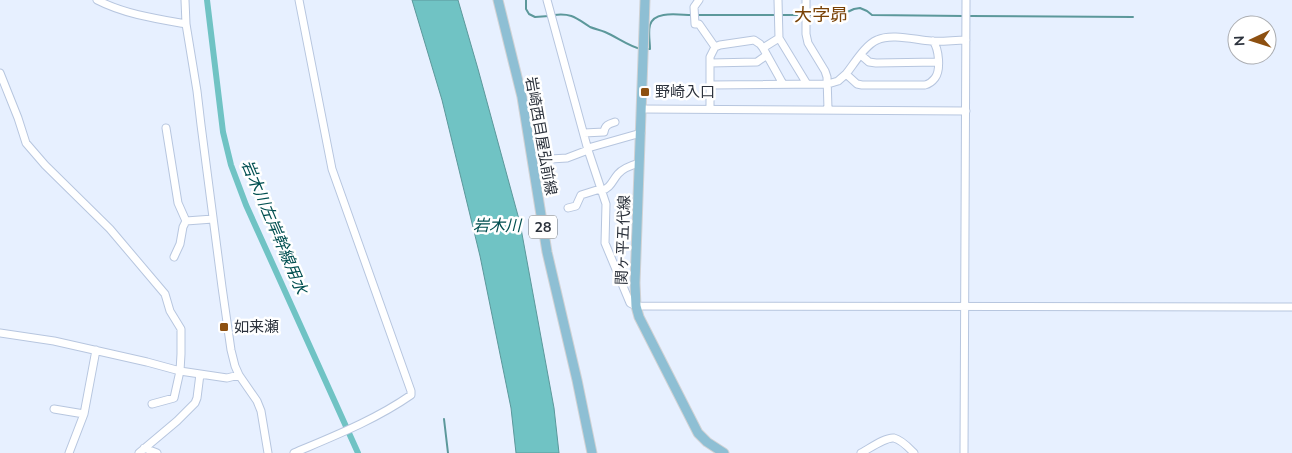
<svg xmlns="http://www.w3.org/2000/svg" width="1292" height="453" font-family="'Nunito Sans','Noto Sans JP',sans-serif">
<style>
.water{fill:#70c3c4;stroke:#5c989b}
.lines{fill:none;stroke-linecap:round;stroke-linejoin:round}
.stream{stroke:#5c989b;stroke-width:2}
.canal{stroke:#70c3c4;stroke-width:6}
.minor-casing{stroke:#b7c6df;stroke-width:9}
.major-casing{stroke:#d1d2d4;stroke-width:11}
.minor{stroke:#fff;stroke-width:7}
.major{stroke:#8ebfd4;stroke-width:9}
.poi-dot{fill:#8d5011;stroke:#fff;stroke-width:2}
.labels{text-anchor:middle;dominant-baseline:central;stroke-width:5;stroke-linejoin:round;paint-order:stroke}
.shield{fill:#fff;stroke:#6b7076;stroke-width:1}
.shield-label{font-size:14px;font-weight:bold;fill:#2c323c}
.poi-label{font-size:15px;fill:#2c323c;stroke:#fff;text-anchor:start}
.street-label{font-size:15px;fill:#2c323c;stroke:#fff}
.water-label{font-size:16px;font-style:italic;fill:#004f50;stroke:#fff}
.quarter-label{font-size:18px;fill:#794206;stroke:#fff}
</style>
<rect width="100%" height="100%" fill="#e7f0ff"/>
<path class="water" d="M 412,0 L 458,0 L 478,69 L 520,223 L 554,408 L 559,453 L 516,453 L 511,408 L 480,256 L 442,100 Z"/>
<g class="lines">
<path class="stream" d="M 526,0 L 526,9 L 529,14 L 535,17 L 549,16
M 554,15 C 572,13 576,18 590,27 C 595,29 600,30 605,32 C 617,37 628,46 641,49
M 696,15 L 776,15
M 781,15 L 804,15
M 809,15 L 843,14 L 854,9 L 860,8 L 867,11 L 872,15 L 963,16
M 970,16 L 1133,17
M 645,49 L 650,49 C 650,42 648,32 650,25 C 654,10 680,15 691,15
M 444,419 L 448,453"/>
<path class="canal" d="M 207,0 L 223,132 L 231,165 L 246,205 L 358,453"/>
<g class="minor-casing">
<path id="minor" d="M 97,0 C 124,14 157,19 186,24
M 185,0 L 186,24 L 197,91 L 201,125 L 222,287 L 231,350 L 235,366 L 239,375 L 257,401 L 261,411 L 268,453
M 547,0 L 588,150 L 606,204 L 605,243 L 630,303 L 636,306 L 1292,307
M 699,0 L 694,7 L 695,24 L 699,24 L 715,47
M 778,0 L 779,38 L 807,84
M 806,0 L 806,34 L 808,43 L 825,71 L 827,77 L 828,109
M 763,48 L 779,38
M 861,55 L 869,62 L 876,63 L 938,62
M 710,63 L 757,62 L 767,55
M 0,73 L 18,118 L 26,143 L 45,165 L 110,229 L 165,294 L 170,311 L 181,329 L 181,354 L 180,371 L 174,398 L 152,404
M 846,74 C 854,64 865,45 877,40 C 891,33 916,40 931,41 C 942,42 954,40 966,40
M 711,85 L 828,84 L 838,81 L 846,74 L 857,84 L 862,85 L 925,85 C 929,84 932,82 935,78 C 941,70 939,49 933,41
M 641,109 L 966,111
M 710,109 L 710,57 L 715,47 L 720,45 L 754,40 L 760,44 L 763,48 L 783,84
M 166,128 L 178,203 L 186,221 L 183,227 L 180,244 L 174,257
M 584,133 L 604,132 C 605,125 609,124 615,122
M 588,148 L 641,133
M 551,159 L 567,158 L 588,150
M 601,191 C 611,188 612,181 618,174 C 623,168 632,165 639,163
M 568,208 L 576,206 L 581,195 L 600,189
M 186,221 L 213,219
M 0,333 L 54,341 L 147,362 L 180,371 L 227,378 L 239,375
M 54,409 L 84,414
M 144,448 L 157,453
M 69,453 L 84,414 L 96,350
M 139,453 L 177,421 L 195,403 L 197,398 L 200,374
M 294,453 C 334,436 375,420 411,395 L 411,391 L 332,169 L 299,0
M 861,453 C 869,449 885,437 894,438 C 902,440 909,448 914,453
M 964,453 L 966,0"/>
</g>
<g class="major-casing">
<path id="major" d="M 498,0 L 522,97 L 547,252 L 577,380 L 592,453
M 645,0 L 635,283 L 636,306 L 639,317 L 698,433 L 707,442 L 724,453"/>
</g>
<use href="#minor" class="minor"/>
<use href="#major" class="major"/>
</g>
<g class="poi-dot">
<rect x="640" y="87" width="10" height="10" rx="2.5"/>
<rect x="219" y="322" width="10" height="10" rx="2.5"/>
</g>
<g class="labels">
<rect class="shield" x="529" y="215.5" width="28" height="23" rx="4"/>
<g class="shield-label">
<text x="543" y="227">28</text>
</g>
<g class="poi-label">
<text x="655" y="92">野崎入口</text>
<text x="234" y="327">如来瀬</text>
</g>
<g class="street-label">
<text transform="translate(541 136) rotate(80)">岩崎西目屋弘前線</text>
<text transform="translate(623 240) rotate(-88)">関ヶ平五代線</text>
</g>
<g class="water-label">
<text x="497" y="226">岩木川</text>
<text transform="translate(274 227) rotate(67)">岩木川左岸幹線用水</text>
</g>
<g class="quarter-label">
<text x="821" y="15">大字昴</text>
</g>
</g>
<g transform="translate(1252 40) rotate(266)"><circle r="24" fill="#ffffff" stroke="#abadb1"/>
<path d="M0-4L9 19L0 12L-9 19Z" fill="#8d5011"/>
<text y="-8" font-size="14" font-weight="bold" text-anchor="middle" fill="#2c323c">N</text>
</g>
</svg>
